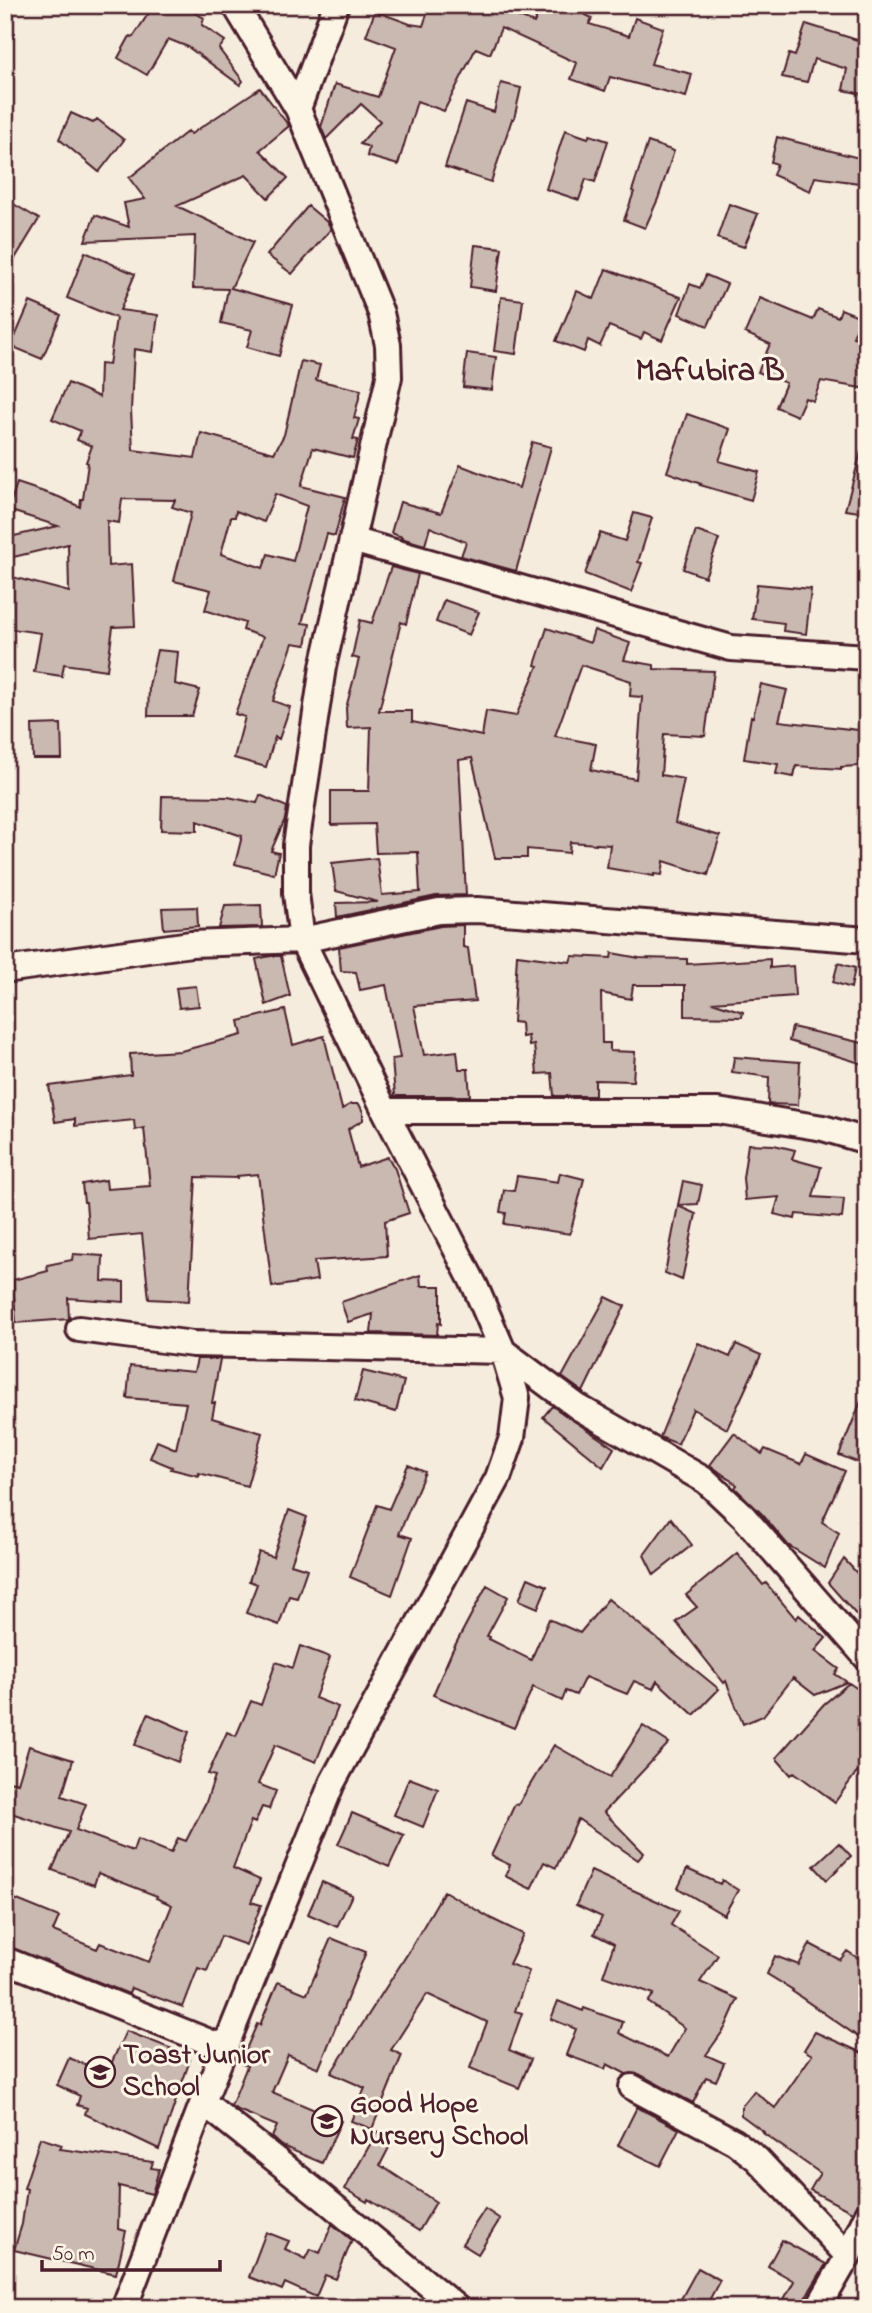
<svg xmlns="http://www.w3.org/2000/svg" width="872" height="2313" font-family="'Indie Flower',sans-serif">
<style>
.building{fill:#cab9b1;stroke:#4a1f2b;stroke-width:2;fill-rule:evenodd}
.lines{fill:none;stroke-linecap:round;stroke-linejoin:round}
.minor-casing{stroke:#4a1f2b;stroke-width:30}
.minor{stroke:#fcf5e5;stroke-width:24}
.labels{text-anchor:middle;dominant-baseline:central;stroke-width:6;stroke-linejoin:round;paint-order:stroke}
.poi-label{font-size:28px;font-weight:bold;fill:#4a1f2b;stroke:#fcf5e5;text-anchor:start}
.quarter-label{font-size:32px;font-weight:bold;fill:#4a1f2b;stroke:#fcf5e5}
</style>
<rect width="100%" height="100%" fill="#f5ecde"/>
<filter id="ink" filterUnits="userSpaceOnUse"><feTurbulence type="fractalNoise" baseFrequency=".0143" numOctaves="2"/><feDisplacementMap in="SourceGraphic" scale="14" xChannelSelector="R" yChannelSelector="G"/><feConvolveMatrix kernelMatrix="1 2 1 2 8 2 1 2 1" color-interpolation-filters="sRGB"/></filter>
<g filter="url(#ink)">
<path class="building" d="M 154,5 L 181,5 L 204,18 L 202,25 L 225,41 L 219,49 L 243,81 L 240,85 L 188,47 L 168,39 L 147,75 L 118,58 L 130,36 L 133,37 Z
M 430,5 L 489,5 L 534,23 L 542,5 L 566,5 L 592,18 L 589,24 L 629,36 L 635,18 L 663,28 L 651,64 L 692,74 L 686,97 L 610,77 L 605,91 L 571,79 L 577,63 L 501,28 L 490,54 L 476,48 L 444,111 L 417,101 L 398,165 L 367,156 L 369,147 L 360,144 L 380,121 L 361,104 L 326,139 L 321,127 L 335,84 L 378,97 L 396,47 L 366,36 L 375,11 L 410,24 L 423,26 Z
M 806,24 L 867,43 L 867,95 L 843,90 L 847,69 L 814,59 L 807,82 L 782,77 L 789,54 L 795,56 Z
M 501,83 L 521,88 L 514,119 L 512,119 L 491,182 L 445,167 L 466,103 L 494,112 Z
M 260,88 L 289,126 L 260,150 L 288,178 L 268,198 L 246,175 L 177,206 L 253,242 L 231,288 L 293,305 L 279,356 L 247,347 L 252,330 L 221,323 L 228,289 L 193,288 L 195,236 L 85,241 L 95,215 L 129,227 L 124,203 L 145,199 L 129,178 L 188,131 L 191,134 Z
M 71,113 L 93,123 L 97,119 L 124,140 L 99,172 L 59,139 Z
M 565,130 L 588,138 L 590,135 L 608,141 L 595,182 L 586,179 L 579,200 L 546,189 Z
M 777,137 L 867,160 L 867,184 L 815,177 L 810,191 L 773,175 L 777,164 L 771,162 Z
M 648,142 L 674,151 L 658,199 L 645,228 L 624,220 L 634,192 L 632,191 Z
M 5,199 L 39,219 L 5,275 Z
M 729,204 L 758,214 L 744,247 L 717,238 Z
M 308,206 L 328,223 L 331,229 L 292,274 L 267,255 Z
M 475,245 L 502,248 L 496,291 L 470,287 Z
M 85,252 L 135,274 L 120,310 L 158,315 L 153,352 L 134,349 L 131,410 L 133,450 L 195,458 L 201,433 L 274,453 L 284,435 L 301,361 L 320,365 L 316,380 L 361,390 L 354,418 L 359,419 L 353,439 L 358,440 L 353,458 L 313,448 L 301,486 L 345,497 L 335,536 L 327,534 L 302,623 L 310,624 L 306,645 L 293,643 L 273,701 L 290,707 L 279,739 L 275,737 L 266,767 L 234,758 L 245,717 L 235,714 L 263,637 L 243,630 L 245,623 L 205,610 L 211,590 L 174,581 L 191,513 L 172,507 L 175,500 L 122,499 L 119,523 L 107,521 L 108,566 L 132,564 L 135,626 L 113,627 L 107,670 L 64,664 L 62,676 L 34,672 L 41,633 L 5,628 L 5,575 L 69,592 L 68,544 L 5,559 L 5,538 L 58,526 L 8,510 L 17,483 L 59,497 L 80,507 L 81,499 L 83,499 L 88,463 L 86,462 L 92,446 L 77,440 L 81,431 L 52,419 L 68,383 L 99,397 L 100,364 L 109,365 L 116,318 L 67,298 ZM 275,494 L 307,506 L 293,561 L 268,554 L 263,568 L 221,554 L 231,517 L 235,517 L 236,511 L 264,522 Z
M 606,269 L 681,297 L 662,340 L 644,332 L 641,339 L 609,326 L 600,346 L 588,340 L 584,352 L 556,341 L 577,291 L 594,299 Z
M 706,275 L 727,284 L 708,326 L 679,314 L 690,284 L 700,288 Z
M 501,297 L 523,300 L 516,354 L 494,351 Z
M 760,298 L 813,320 L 818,309 L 838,317 L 841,309 L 861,317 L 853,337 L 867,340 L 867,389 L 821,381 L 813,401 L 805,398 L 797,416 L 776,407 L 786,383 L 758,372 L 770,344 L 745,333 Z
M 30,302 L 61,315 L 42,359 L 11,346 Z
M 467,353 L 496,357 L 492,390 L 463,387 Z
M 687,414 L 730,429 L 719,461 L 759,472 L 751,500 L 700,485 L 701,484 L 667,472 Z
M 532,442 L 551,447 L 516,571 L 461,556 L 466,542 L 430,527 L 425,545 L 401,538 L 402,537 L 391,533 L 400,502 L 441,513 L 460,465 L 519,488 Z
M 861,452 L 867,453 L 867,513 L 845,510 Z
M 634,513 L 652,518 L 638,562 L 642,563 L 631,592 L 585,574 L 600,533 L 625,541 Z
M 696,531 L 719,539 L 705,577 L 683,569 Z
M 391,567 L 418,574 L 406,624 L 401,622 L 379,711 L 412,711 L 412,722 L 482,736 L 486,711 L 516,716 L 538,666 L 535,665 L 547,628 L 590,643 L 594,630 L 630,643 L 624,660 L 654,665 L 654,669 L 714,671 L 705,736 L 664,734 L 661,775 L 684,779 L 675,823 L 720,836 L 708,875 L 664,861 L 662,875 L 654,874 L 654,876 L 607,868 L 610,845 L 570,842 L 569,853 L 527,849 L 527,858 L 495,858 L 472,758 L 459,760 L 466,895 L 436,896 L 337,917 L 336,903 L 378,902 L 336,891 L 332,863 L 377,858 L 382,895 L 420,892 L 418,852 L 376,853 L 374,824 L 331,825 L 331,791 L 369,791 L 371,727 L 347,728 L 346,708 L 359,659 L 352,657 L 360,620 L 372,623 ZM 581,665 L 631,681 L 630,696 L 642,697 L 636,779 L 591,770 L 596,744 L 555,736 Z
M 757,584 L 811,589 L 806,634 L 783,631 L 784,623 L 752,619 Z
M 444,600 L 479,612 L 469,635 L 436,622 Z
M 157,650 L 178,652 L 175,684 L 200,690 L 192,716 L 148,716 L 149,686 Z
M 761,684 L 787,690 L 779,721 L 867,731 L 867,758 L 859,759 L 858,766 L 841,767 L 841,769 L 796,766 L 794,777 L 776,774 L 778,764 L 744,759 L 751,716 L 753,717 Z
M 61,724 L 62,759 L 33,759 L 32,725 Z
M 260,795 L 287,807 L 285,819 L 271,851 L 279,853 L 274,874 L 235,864 L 242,836 L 197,821 L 197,831 L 161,830 L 162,796 L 228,797 L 257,803 Z
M 261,905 L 262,927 L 219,928 L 225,906 Z
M 197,907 L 198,926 L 164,929 L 162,908 Z
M 463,925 L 463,947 L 468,948 L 475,1001 L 414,1006 L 424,1055 L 457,1051 L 459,1069 L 468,1069 L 470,1096 L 395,1096 L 392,1059 L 400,1058 L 386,985 L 360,990 L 356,972 L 341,971 L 339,947 L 441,926 Z
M 612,953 L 639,958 L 687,959 L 687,964 L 770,959 L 770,968 L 793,966 L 795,996 L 712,1002 L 743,1012 L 742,1017 L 685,1016 L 685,985 L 633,985 L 631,999 L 601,993 L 602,1043 L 610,1043 L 610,1051 L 635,1052 L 633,1081 L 595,1080 L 595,1096 L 554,1096 L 552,1073 L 537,1074 L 534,1045 L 529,1046 L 528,1036 L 522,1037 L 521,1023 L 513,1022 L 517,955 L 570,962 L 572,956 L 611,958 Z
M 271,956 L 281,956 L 290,996 L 266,1005 L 256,959 Z
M 838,963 L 855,968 L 851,988 L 833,982 Z
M 196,986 L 199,1006 L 179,1008 L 176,988 Z
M 285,1010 L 293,1045 L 324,1036 L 342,1109 L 351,1104 L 359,1104 L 363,1112 L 363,1120 L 348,1129 L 358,1167 L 388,1157 L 395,1169 L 409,1213 L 385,1221 L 387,1256 L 314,1261 L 317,1280 L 272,1287 L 258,1174 L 237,1176 L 237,1178 L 196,1177 L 189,1301 L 149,1299 L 142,1234 L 89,1239 L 86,1202 L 84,1202 L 82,1184 L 106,1180 L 107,1189 L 150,1186 L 144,1128 L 135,1130 L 134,1120 L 75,1126 L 75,1119 L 55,1122 L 49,1086 L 131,1075 L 130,1054 L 181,1051 L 242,1035 L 239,1021 Z
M 792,1027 L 867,1044 L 863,1064 L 789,1041 Z
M 734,1057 L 800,1062 L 798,1105 L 768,1104 L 769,1077 L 732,1072 Z
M 748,1144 L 774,1145 L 795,1150 L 792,1159 L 821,1167 L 813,1197 L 844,1199 L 842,1218 L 796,1214 L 795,1219 L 774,1214 L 779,1197 L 745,1200 L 743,1178 Z
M 560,1173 L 584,1179 L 570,1234 L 504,1224 L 506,1213 L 500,1212 L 504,1190 L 514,1191 L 517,1176 L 558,1182 Z
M 683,1181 L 702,1185 L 698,1204 L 678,1205 Z
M 678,1206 L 696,1214 L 682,1280 L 665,1273 Z
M 73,1254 L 103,1256 L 102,1281 L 124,1282 L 124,1302 L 68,1298 L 69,1319 L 16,1323 L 13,1280 L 48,1271 L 47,1265 L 72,1260 Z
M 420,1275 L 421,1286 L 441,1286 L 441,1324 L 438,1323 L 437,1335 L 371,1333 L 373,1314 L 348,1322 L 341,1302 Z
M 606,1297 L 625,1306 L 583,1392 L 562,1377 Z
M 698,1343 L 730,1357 L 736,1344 L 761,1355 L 727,1429 L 693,1409 L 678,1444 L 660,1437 Z
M 197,1359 L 220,1359 L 212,1403 L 215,1403 L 212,1418 L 262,1433 L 247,1486 L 199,1473 L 199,1476 L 171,1469 L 172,1467 L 150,1458 L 157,1441 L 176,1449 L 186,1403 L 127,1398 L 130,1366 L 194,1372 Z
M 363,1371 L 404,1381 L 396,1412 L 355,1401 Z
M 866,1389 L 867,1390 L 867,1466 L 839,1455 Z
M 552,1406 L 614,1448 L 603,1467 L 543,1417 Z
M 734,1433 L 762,1454 L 765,1449 L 801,1464 L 806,1454 L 845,1471 L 822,1522 L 839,1533 L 825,1568 L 788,1545 L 762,1514 L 735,1488 L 737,1485 L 710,1465 Z
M 408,1465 L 425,1472 L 399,1534 L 412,1538 L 392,1595 L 350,1577 L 377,1505 L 389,1509 Z
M 289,1510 L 307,1517 L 291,1564 L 307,1569 L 297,1598 L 289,1596 L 279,1625 L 246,1613 L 257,1584 L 249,1581 L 259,1552 L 273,1557 Z
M 671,1518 L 692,1545 L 654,1575 L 644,1555 Z
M 737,1553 L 763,1585 L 766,1583 L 796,1619 L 799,1615 L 826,1638 L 815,1651 L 839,1669 L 835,1674 L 847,1682 L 815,1695 L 793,1678 L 763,1716 L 743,1724 L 726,1681 L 724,1683 L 676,1622 L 697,1607 L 686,1595 Z
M 844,1559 L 867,1584 L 867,1627 L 828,1583 Z
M 528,1578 L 547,1586 L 538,1608 L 519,1600 Z
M 487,1585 L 508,1597 L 487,1636 L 490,1637 L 489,1639 L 531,1660 L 549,1619 L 580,1633 L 608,1599 L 719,1689 L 694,1715 L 657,1681 L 653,1689 L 634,1681 L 627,1694 L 585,1677 L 576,1695 L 566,1691 L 562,1701 L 533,1687 L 514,1728 L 433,1695 L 452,1651 Z
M 300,1646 L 330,1657 L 315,1698 L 338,1707 L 316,1762 L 275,1745 L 258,1784 L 276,1791 L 269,1809 L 262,1807 L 255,1823 L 251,1821 L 233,1868 L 260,1880 L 251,1902 L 261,1905 L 246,1945 L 221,1936 L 207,1971 L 198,1968 L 183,2007 L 131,1988 L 129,1994 L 5,1945 L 5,1895 L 59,1917 L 53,1931 L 97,1949 L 100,1943 L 149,1962 L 172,1905 L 156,1898 L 157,1896 L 98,1873 L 94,1885 L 52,1870 L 69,1832 L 5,1811 L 5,1780 L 18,1783 L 29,1746 L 73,1760 L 62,1796 L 86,1804 L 76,1830 L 133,1851 L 137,1839 L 171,1853 L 178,1838 L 186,1841 L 206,1802 L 215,1776 L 208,1774 L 227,1732 L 236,1736 L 251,1701 L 261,1705 L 276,1662 L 293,1668 Z
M 849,1683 L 867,1695 L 867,1763 L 854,1776 L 835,1802 L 794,1772 L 791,1775 L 776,1758 L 824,1704 Z
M 148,1714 L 189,1732 L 178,1762 L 135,1745 Z
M 643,1726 L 669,1743 L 604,1812 L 644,1853 L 638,1860 L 578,1819 L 556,1868 L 544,1862 L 531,1889 L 505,1876 L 510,1865 L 491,1856 L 515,1804 L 518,1805 L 554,1745 L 610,1777 Z
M 409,1778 L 438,1789 L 423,1827 L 394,1815 Z
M 352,1813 L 404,1835 L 389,1867 L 338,1844 Z
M 839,1843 L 851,1856 L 827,1880 L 814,1866 Z
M 687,1869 L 720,1884 L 722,1880 L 738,1890 L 724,1915 L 678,1888 Z
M 591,1871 L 679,1911 L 671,1925 L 718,1955 L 700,1982 L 738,1999 L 725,2028 L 706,2055 L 724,2063 L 716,2081 L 706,2077 L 693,2103 L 639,2074 L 626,2074 L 607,2064 L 605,2069 L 566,2055 L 576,2029 L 551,2019 L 558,2001 L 583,2011 L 584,2008 L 623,2022 L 619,2033 L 668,2057 L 685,2028 L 648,2002 L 654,1994 L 603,1976 L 614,1944 L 594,1934 L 602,1917 L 576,1905 Z
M 322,1882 L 352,1895 L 337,1927 L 308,1914 Z
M 444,1891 L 492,1919 L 523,1934 L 509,1964 L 529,1971 L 515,2011 L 522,2013 L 509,2050 L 531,2059 L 519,2088 L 470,2068 L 487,2022 L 427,1994 L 391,2050 L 402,2055 L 372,2129 L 351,2121 L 365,2088 L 331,2073 L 408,1953 Z
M 331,1938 L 366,1952 L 319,2068 L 288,2055 L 272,2092 L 341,2121 L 322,2163 L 282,2146 L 272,2137 L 277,2126 L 238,2110 L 231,2106 L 247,2066 L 240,2063 L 257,2024 L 260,2025 L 278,1982 L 307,1994 Z
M 810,1944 L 840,1960 L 847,1951 L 867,1964 L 867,2043 L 792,1991 L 793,1990 L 767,1974 L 775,1956 L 799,1965 Z
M 126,2031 L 175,2050 L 174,2053 L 190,2060 L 159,2149 L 85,2114 L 87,2108 L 77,2105 L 80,2096 L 57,2085 L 69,2058 L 107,2073 Z
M 815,2032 L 867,2055 L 867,2200 L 858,2203 L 852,2212 L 810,2190 L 820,2173 L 763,2133 L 764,2132 L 741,2115 L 741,2107 L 754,2091 L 775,2108 L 812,2055 L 804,2050 Z
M 637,2107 L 679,2129 L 660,2166 L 618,2145 Z
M 377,2132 L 393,2140 L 380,2165 L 436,2202 L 419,2231 L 368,2199 L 367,2202 L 345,2189 Z
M 40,2138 L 62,2145 L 60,2149 L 153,2162 L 151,2168 L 159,2169 L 152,2194 L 119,2186 L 118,2229 L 126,2231 L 116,2274 L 14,2250 L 22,2224 L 27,2189 L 24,2188 Z
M 485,2209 L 500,2219 L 478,2254 L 462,2244 Z
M 332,2224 L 352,2240 L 336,2279 L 325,2275 L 316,2297 L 285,2283 L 282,2290 L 249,2277 L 266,2232 L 289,2241 L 285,2249 L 306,2259 L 311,2249 L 320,2253 Z
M 782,2240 L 826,2264 L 799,2308 L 779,2308 L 794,2281 L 768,2266 Z
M 698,2268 L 720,2280 L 705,2308 L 676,2308 Z"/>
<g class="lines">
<g class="minor-casing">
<path id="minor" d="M 235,5 L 298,109
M 352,540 L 731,648 L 867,657
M 5,970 L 191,944 L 302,940 L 439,911 L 477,910 L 867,940
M 385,1111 L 718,1111 L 823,1128 L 867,1141
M 79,1329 L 193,1344 L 503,1351 L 578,1407 L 706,1481 L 743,1516 L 867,1658
M 5,1960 L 224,2048
M 632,2087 L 735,2142 L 757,2159 L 848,2256
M 203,2102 L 320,2195 L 457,2308
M 124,2308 L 203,2102 L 332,1783 L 498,1478 L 512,1438 L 517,1398 L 503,1351 L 475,1286 L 385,1111 L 302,940 L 296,893 L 296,845 L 323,667 L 389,377 L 388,345 L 381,313 L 298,109 L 336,5
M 818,2308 L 848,2256 L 867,2215"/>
</g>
<use href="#minor" class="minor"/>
</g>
</g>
<defs>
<g id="school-ring" transform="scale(1.575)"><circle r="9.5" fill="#fcf5e5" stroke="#4a1f2b" stroke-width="1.5"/><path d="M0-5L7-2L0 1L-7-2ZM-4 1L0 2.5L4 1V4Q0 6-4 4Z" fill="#4a1f2b"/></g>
</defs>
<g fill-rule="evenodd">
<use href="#school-ring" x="100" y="2072"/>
<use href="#school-ring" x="327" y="2121"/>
</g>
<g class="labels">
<g class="poi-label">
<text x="123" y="2056">Toast Junior<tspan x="123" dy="32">School</tspan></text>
<text x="350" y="2105">Good Hope<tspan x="350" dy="32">Nursery School</tspan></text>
</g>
<g class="quarter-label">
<text x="710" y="372">Mafubira B</text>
</g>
</g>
<rect width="872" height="2313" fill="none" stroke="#fcf5e5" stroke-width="28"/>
<rect x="14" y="14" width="844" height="2285" fill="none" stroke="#4a1f2b" stroke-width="2.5" filter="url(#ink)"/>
<path d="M42 2260v10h178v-10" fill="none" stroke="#4a1f2b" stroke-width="3.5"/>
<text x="52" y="2260" font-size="21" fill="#4a1f2b" stroke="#fcf5e5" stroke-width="5" paint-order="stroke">50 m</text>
</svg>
